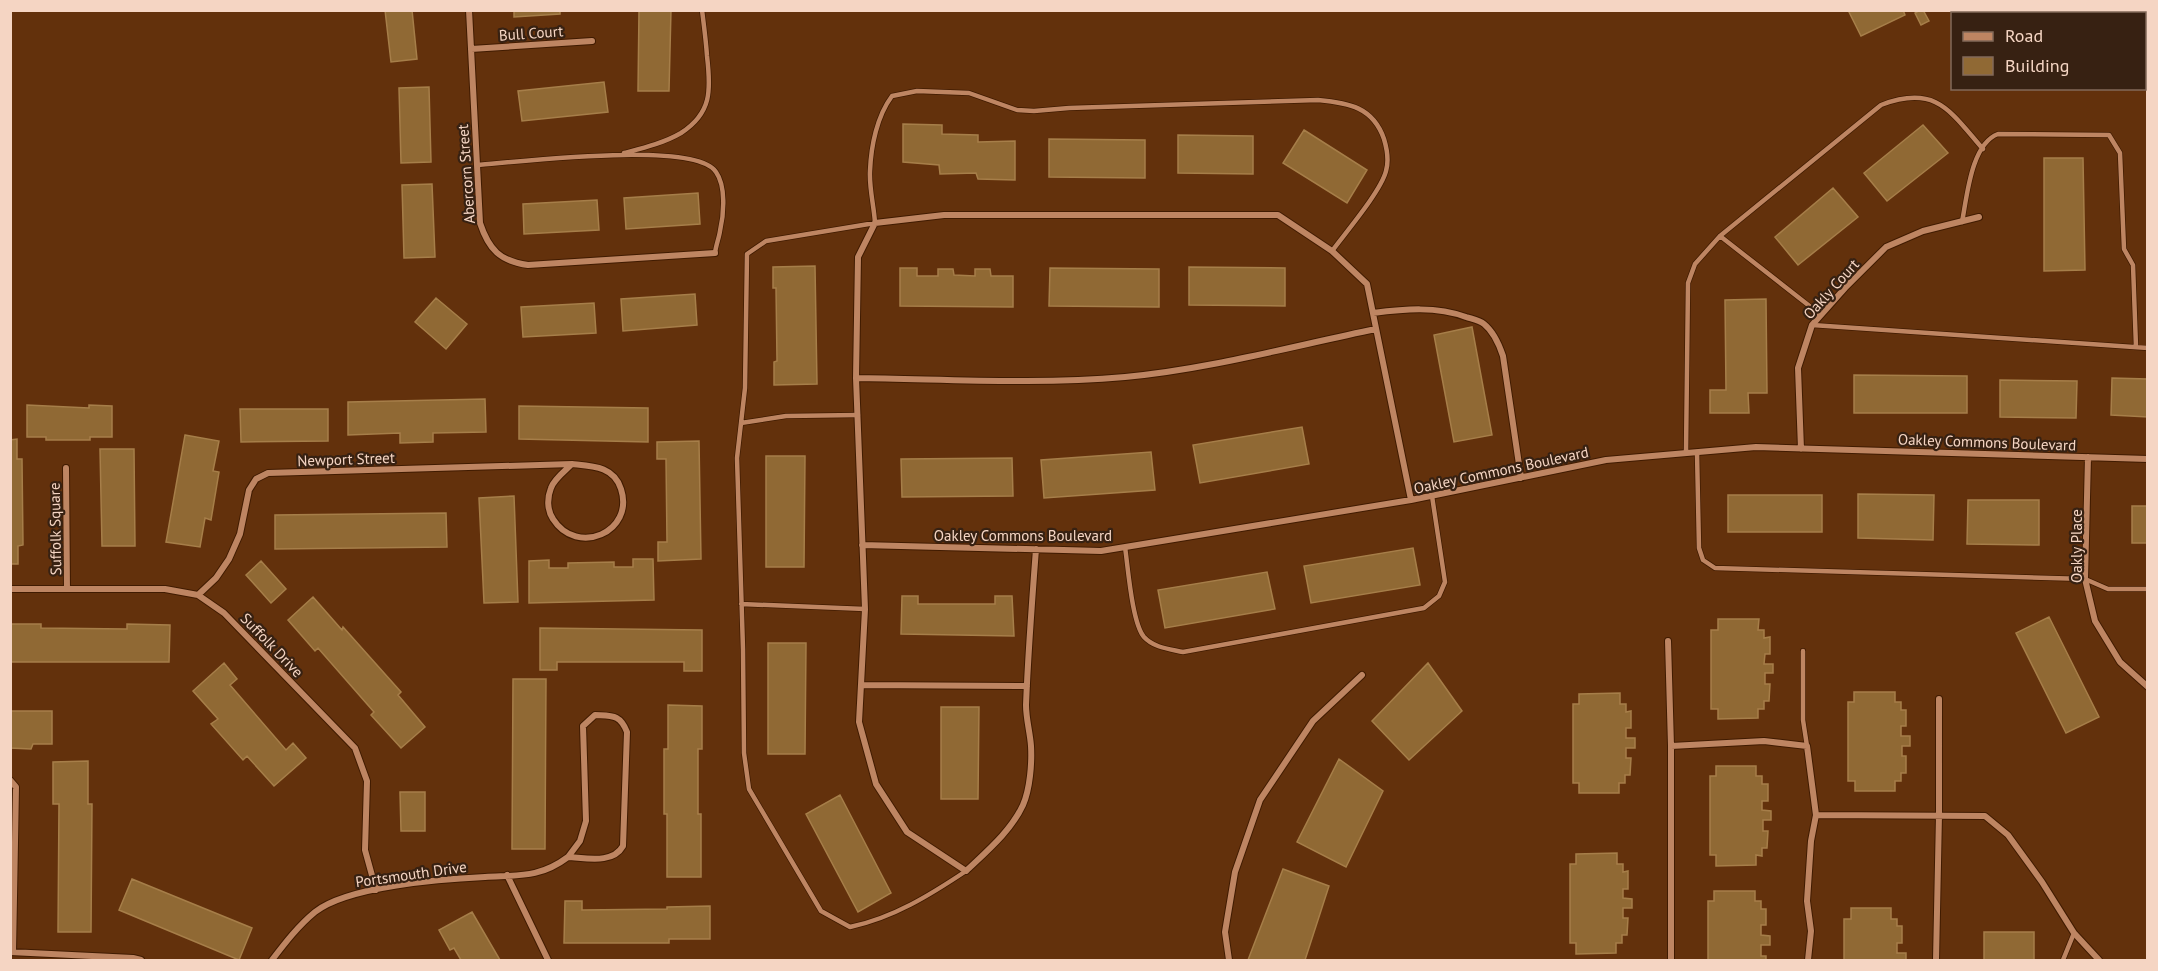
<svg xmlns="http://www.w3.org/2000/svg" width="2158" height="971" font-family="'PT Sans',sans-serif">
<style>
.building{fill:#906934;stroke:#a67e49;stroke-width:1.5}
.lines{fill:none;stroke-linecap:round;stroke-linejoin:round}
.service-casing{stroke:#401b01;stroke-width:6}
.minor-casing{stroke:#401b01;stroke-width:8}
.service{stroke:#be8562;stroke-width:4.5}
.minor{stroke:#be8562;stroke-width:6}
.labels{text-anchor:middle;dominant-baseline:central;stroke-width:4.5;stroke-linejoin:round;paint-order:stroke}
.street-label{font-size:15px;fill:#f5d5c3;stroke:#372112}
</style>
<rect width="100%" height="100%" fill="#63310c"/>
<path class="building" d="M 385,10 L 412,10 L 417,59 L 391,62 Z
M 514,10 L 560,10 L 560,14 L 514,17 Z
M 639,10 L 671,10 L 669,91 L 638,91 Z
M 1848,10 L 1903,10 L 1905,15 L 1861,36 Z
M 1920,10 L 1923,10 L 1929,21 L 1921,25 L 1915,13 Z
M 2010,10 L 2100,10 L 2101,14 L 2011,14 Z
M 604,82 L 608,112 L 522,121 L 518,91 Z
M 429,87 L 431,162 L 401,163 L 399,88 Z
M 903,124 L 942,125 L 942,134 L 978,135 L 978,142 L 1015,141 L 1015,180 L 978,179 L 976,173 L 940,174 L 939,165 L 903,162 Z
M 1923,125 L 1948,153 L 1887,201 L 1864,173 Z
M 1304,130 L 1367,170 L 1347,203 L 1283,163 Z
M 1178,135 L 1253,136 L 1253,174 L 1178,173 Z
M 1049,139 L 1145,140 L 1145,178 L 1049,177 Z
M 2044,158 L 2083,158 L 2085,270 L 2044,271 Z
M 432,184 L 435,257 L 404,258 L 402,185 Z
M 1833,188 L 1858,217 L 1798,265 L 1775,237 Z
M 698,193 L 700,224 L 626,229 L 624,198 Z
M 597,200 L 599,230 L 524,234 L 523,204 Z
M 815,266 L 817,384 L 774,385 L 774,362 L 777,361 L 776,288 L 773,288 L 773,267 Z
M 1189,267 L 1285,268 L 1285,306 L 1189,305 Z
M 900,268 L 917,268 L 917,276 L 938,276 L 938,269 L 953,269 L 954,275 L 975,276 L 975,269 L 990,269 L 991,276 L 1013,276 L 1013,307 L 900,306 Z
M 1050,268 L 1159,269 L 1159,307 L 1049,306 Z
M 695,294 L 697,325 L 623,331 L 621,299 Z
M 436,298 L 467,324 L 446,349 L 415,322 Z
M 1766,299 L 1767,393 L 1748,393 L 1749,413 L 1710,413 L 1710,390 L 1726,390 L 1725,300 Z
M 594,303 L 596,333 L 523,337 L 521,307 Z
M 1472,327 L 1492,435 L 1454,442 L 1434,335 Z
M 1854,375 L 1967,376 L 1967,413 L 1854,413 Z
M 2112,378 L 2148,379 L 2148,417 L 2111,415 Z
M 2000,380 L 2077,381 L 2076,418 L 2000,417 Z
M 485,399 L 486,432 L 433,433 L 433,442 L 400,443 L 400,433 L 348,435 L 348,402 Z
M 27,405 L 89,408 L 89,405 L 112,406 L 112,437 L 90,437 L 90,440 L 46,440 L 46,437 L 27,437 Z
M 519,406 L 648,408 L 648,442 L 519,439 Z
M 240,409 L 328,409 L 328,441 L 241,442 Z
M 1302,427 L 1309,464 L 1200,483 L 1193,445 Z
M 185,435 L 219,441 L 213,471 L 219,472 L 211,520 L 205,518 L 200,547 L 166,542 Z
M 17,439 L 17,459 L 22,459 L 23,545 L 18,546 L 18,564 L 10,564 L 10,440 Z
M 699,441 L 701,559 L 658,561 L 658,542 L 667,542 L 666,459 L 657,459 L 657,442 Z
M 100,449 L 134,449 L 135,546 L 102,546 Z
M 1151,452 L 1155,490 L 1044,498 L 1041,460 Z
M 766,456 L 805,456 L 804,567 L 766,567 Z
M 1012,458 L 1013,496 L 902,497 L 901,459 Z
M 1858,494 L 1934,495 L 1933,540 L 1858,538 Z
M 1728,495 L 1822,495 L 1822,532 L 1728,532 Z
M 514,496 L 518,602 L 484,603 L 479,498 Z
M 1968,500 L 2039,500 L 2039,545 L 1967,544 Z
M 2132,506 L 2148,506 L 2148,543 L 2132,543 Z
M 446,513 L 447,547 L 275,549 L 275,515 Z
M 1413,548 L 1420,585 L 1311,603 L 1304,566 Z
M 633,559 L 653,559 L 654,600 L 529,603 L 529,561 L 549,560 L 549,568 L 568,568 L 568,563 L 614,562 L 614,567 L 633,567 Z
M 261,561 L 286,589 L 271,603 L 246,575 Z
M 1267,572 L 1275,609 L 1165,628 L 1158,590 Z
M 902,596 L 918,596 L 918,604 L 995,604 L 995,596 L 1012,596 L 1014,636 L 901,634 Z
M 313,597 L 342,630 L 343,627 L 401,692 L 398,695 L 425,727 L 401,748 L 371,715 L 374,712 L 318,648 L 315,651 L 288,620 Z
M 2049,617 L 2099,717 L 2066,733 L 2016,633 Z
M 1718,619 L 1759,619 L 1758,630 L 1764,630 L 1764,638 L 1770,637 L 1770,654 L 1765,654 L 1764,664 L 1773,664 L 1773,673 L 1765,673 L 1765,684 L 1770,684 L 1769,701 L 1764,701 L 1764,709 L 1758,709 L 1758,718 L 1718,719 L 1718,709 L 1711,709 L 1711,630 L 1718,630 Z
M 10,624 L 41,624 L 41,628 L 127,629 L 127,624 L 170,625 L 169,662 L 10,662 Z
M 540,628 L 702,630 L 702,671 L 684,671 L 684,662 L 557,662 L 557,670 L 540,670 Z
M 768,643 L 806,643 L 805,754 L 768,754 Z
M 224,663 L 237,679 L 230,685 L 286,750 L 293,743 L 306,758 L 274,786 L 247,756 L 243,760 L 211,724 L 218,719 L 193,691 Z
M 1428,663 L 1462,711 L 1409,760 L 1372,721 Z
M 513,679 L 546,679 L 545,849 L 512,849 Z
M 1854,692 L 1895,692 L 1895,702 L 1901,702 L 1901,710 L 1906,710 L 1906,726 L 1901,726 L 1901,736 L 1910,736 L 1910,746 L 1902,746 L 1902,756 L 1906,756 L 1906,773 L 1901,773 L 1901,781 L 1895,781 L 1895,791 L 1855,791 L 1855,781 L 1848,781 L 1848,702 L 1854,702 Z
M 1620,693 L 1620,704 L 1626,704 L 1626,712 L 1631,711 L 1631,728 L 1626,728 L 1626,738 L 1635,738 L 1635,748 L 1626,748 L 1626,758 L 1631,758 L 1630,775 L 1625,775 L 1625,783 L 1619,783 L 1619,793 L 1579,793 L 1579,783 L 1573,783 L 1573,704 L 1579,704 L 1579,694 Z
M 668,705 L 702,706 L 702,749 L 698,749 L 698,814 L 701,814 L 701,877 L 667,877 L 667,814 L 664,814 L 664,749 L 668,749 Z
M 941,707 L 979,707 L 978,799 L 941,799 Z
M 10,711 L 52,711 L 52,744 L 33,744 L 31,749 L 10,748 Z
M 1339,759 L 1383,791 L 1346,867 L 1297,842 Z
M 88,761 L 88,804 L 92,804 L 91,932 L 58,932 L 59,804 L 53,804 L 53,762 Z
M 1716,766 L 1756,766 L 1756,776 L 1762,776 L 1762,784 L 1768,784 L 1768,801 L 1762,801 L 1762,810 L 1771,811 L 1771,820 L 1763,820 L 1763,831 L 1768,831 L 1767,848 L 1762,848 L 1762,856 L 1756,855 L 1756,865 L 1716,866 L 1716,855 L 1710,855 L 1710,776 L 1716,776 Z
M 400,792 L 425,792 L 425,831 L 401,831 Z
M 840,795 L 891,893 L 858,912 L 806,814 Z
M 1617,853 L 1617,864 L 1623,864 L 1623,872 L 1628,871 L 1628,889 L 1623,889 L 1623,898 L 1632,899 L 1632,908 L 1623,908 L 1623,918 L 1628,918 L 1627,935 L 1622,935 L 1622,943 L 1616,943 L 1616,953 L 1576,954 L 1576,943 L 1570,943 L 1570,864 L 1576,864 L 1576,854 Z
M 1283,869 L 1329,886 L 1305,960 L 1248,960 Z
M 132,879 L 252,928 L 239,960 L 119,910 Z
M 1714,891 L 1755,891 L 1755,901 L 1761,901 L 1761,909 L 1766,909 L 1766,925 L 1761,925 L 1761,935 L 1770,936 L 1770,945 L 1761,945 L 1761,956 L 1766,956 L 1766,960 L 1708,960 L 1708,901 L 1714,901 Z
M 565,901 L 582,901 L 582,910 L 667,909 L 667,907 L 710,906 L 710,939 L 669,939 L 669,943 L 564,943 Z
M 1851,908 L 1891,908 L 1891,919 L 1897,919 L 1897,926 L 1902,926 L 1902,943 L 1897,943 L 1897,953 L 1906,953 L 1906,960 L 1844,960 L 1844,919 L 1851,919 Z
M 472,912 L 500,960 L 461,960 L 454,948 L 450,950 L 439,930 Z
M 1984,932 L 2034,932 L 2034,960 L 1984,960 Z"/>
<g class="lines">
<g class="service-casing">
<path id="service" d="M 624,153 C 643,148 664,143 681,133 C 712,113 711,90 707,56 C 706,41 704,26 702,10
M 477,165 C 517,162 695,140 716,172 C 726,186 724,214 720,231 C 719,238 716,245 715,253
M 1962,222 C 1967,197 1971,144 1998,134 L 2109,135 L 2120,153 L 2124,249 L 2133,265 L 2136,347
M 1720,236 L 1821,315
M 1812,325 L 2148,348
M 741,423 L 786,416 L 858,415
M 1697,452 L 1699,548 L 1703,560 L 1715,568 L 2085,579 L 2108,589 L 2148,589
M 1686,453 L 1688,283 L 1695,264 L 1720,236 L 1881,105 C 1936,84 1950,111 1983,149
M 1125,547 C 1128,567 1132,623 1144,637 C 1154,648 1170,649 1183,652 L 1424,608 L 1439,596 L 1445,582 L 1432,496
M 741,604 L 865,609
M 1803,651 L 1803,720 L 1807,746
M 966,871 C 930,895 893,918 850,927 L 821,911 L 749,789 L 744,753 L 743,649 L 737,458 L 745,388 L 747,254 L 766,241 L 875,223 C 874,206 869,188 870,171 C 871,146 877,116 892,96 L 917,91 L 969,93 L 1017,110 L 1034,111 L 1069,108 L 1318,100 C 1349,103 1373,107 1384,139 C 1387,149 1389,161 1386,171 C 1381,191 1346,232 1332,251
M 2063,960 L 2074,933"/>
</g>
<g class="minor-casing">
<path id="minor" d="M 469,10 L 480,223 C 489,250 500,261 528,265 L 715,253
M 471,49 L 592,41
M 1373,313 C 1405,309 1436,306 1466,317 C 1472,319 1479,320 1484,324 C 1494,332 1499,344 1503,356 L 1521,478
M 856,378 C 945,379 1036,385 1125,377 C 1210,369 1293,346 1376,329
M 1801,449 L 1798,368 L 1812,325 L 1845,288 L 1886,247 L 1923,231 L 1979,217
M 2088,457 L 2085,579 L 2095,621 L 2120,662 L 2148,687
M 572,464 C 592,466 614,466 621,489 C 635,532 577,557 553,519 C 547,510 547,498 551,488 C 554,479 565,471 572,464 Z
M 66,468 L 67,589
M 862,545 L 1101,551 L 1411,500 L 1606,460 L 1756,447 L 2148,459
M 1036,549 C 1032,601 1028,653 1026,705 C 1026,719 1030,732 1031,746 C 1032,763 1030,789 1023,805 C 1011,831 987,851 966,871 L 907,832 L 876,784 L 859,722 L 865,609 L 856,378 L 858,257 L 875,223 L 944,215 L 1278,215 L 1332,251 L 1367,284 L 1411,500
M 10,589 L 165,589 L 198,595 L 224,613 L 355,748 L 367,781 L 365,850 L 376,890
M 198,595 L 216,578 L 229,559 L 240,534 L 249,490 L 256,479 L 268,473 L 572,464
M 1668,641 L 1671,746
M 861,685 L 1027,686
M 595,715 C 612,716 620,714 627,732 L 623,846 C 613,864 587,858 568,857 L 580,841 L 586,821 L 583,726 Z
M 10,780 L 16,787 L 13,952
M 1816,815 L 1985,816 L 2008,835 L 2042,882 L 2074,933 L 2099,960
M 507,875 L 548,960
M 10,952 L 133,958 L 141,960
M 272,960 C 285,943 298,926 315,912 C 348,886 442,879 485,877 C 519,875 540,878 568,857
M 1229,960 L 1225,932 L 1235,872 L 1260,800 L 1313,721 L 1362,675
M 1671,960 L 1671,746 L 1764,741 L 1807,746 L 1816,815 L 1811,841 L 1807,901 L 1811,931 L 1808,960
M 1936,960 L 1939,815 L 1939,699"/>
</g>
<use href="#service" class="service"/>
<use href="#minor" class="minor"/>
</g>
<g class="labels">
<g class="street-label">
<text transform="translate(531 33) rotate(-4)">Bull Court</text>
<text transform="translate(466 174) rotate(-94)">Abercorn Street</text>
<text transform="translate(1831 289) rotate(-48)">Oakly Court</text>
<text transform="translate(1987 442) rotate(2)">Oakley Commons Boulevard</text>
<text transform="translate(346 459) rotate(-2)">Newport Street</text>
<text transform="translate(1501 470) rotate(-12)">Oakley Commons Boulevard</text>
<text transform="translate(55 529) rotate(-91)">Suffolk Square</text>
<text x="1023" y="535">Oakley Commons Boulevard</text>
<text transform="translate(2076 546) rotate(-90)">Oakly Place</text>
<text transform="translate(272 645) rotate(46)">Suffolk Drive</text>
<text transform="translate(411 874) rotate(-8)">Portsmouth Drive</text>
</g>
</g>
<rect width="2158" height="971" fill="none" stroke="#f5d5c3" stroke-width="24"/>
<rect x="1951" y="12" width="195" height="78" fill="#372112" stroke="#836959" stroke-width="1.5"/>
<rect x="1963" y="32" width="30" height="9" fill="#be8562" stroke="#836959" stroke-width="1.5"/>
<text x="2005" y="42" font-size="18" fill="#f5d5c3">Road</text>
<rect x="1963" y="57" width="30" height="18" fill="#906934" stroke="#836959" stroke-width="1.5"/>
<text x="2005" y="72" font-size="18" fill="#f5d5c3">Building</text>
</svg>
